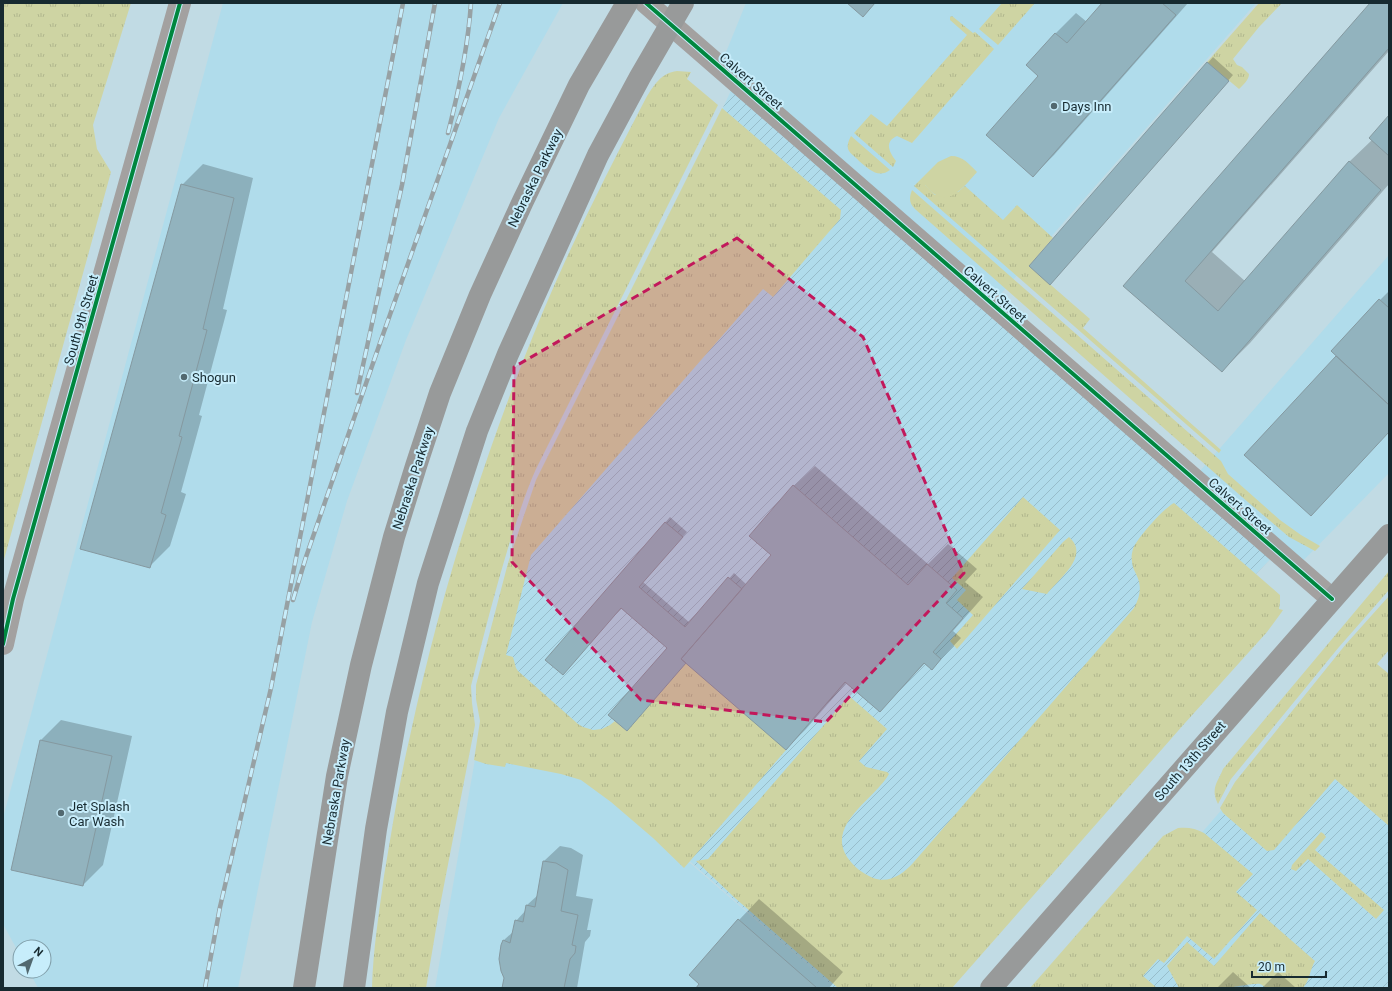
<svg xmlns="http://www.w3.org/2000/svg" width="1392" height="991" font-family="Roboto,sans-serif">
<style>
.built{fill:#b0dceb}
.industrial{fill:url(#industrial-furrows)}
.grass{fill:url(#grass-tufts)}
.garden{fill:#ced4a3}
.shadow{fill:#0003}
.building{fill:#92b3be;stroke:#8599a0}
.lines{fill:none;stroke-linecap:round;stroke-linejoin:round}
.minor{stroke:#a3a1a0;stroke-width:22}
.major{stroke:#989a9a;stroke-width:22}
.rail-casing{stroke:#97a1a4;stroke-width:4.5}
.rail{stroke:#c7edfb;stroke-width:3;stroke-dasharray:9;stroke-linecap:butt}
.cycleway-casing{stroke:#c7edfb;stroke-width:6}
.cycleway{stroke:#00873e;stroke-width:4}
.marked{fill:#c2185b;fill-opacity:0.2;stroke:#c2185b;stroke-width:3;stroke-dasharray:8 5;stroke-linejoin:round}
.poi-dot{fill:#52686f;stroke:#c7edfb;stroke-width:1.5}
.labels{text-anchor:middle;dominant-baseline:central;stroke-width:4;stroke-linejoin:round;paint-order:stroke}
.street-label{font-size:13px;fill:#172a30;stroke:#c7edfb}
.poi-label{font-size:13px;fill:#172a30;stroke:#c7edfb;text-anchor:start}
</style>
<defs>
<pattern id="industrial-furrows" width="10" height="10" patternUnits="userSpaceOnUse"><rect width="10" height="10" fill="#b0dceb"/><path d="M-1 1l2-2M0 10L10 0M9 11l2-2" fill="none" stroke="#97bdca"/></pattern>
<pattern id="grass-tufts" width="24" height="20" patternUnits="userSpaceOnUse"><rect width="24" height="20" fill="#ced4a3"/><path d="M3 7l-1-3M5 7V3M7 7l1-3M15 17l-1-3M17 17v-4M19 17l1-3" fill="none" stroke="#b0b68d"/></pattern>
</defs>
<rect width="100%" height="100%" fill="#c1dbe4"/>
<path class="built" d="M 223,3 L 563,3 L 499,118 L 406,340 L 347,501 L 312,622 L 238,988 L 38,988 L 29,971 L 44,971 L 44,947 L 20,947 L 20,955 L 3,924 L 3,818 Z
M 746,3 L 1256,3 L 992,304 L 720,67 Z
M 1389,255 L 1389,473 L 1296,568 L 1193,479 Z
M 488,685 L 699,871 L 835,988 L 435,988 Z"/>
<path class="industrial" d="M 732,88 L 1277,552 L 1062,775 L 864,988 L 835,988 L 488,685 L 508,578 Z
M 1349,663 L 1389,698 L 1389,988 L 1067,988 Z"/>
<path class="grass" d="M 3,3 L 131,3 L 93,125 L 97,149 L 111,172 L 3,563 Z
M 1002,3 L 1035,3 L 998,45 L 979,29 Z
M 1259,3 L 1282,3 L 1259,27 L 1233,59 L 1237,65 L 1242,67 L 1249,74 C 1249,80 1243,85 1239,89 L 1207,62 Z
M 952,16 L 973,33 L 975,32 L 994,49 L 912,143 L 897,136 C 884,142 889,152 896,161 L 893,167 L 854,133 L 871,114 L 887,126 L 967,35 L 950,20 L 950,17 Z
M 677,71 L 691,72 L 687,79 L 718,105 L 536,469 C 526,491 519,514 511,538 C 496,587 483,637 471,686 L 472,703 L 475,725 L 439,911 L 426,988 L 372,988 C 373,950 379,913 384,876 C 392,829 399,783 410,736 C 441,592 485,451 542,314 C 573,240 609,169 646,98 C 654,85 661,73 677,71 Z
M 722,108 L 841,210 L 840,219 L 773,297 L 763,289 L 531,555 L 506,655 L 513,657 L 516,668 L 518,671 L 578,724 L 583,727 L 593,730 L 602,729 L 610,725 L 615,721 L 627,731 L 686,663 L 786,750 L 684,868 L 653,838 L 611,802 L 581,780 L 561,774 L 506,763 L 505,767 L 486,764 L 474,760 L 480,721 L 476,699 L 476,685 L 508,563 L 536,480 Z
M 851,136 L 890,170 C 878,179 869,169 859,161 C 856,157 850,154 848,149 C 847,144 849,140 851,136 Z
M 925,175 L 925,185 L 935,195 L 958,192 L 965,186 L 1003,220 L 1017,205 L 1053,238 L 1029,266 L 1090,319 L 1083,328 L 1221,450 L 1219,453 L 914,186 Z
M 912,190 L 1221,461 L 1228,474 L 1280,520 L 1301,535 L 1320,546 L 1315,551 L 1289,537 L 1242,497 L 915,209 C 909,203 909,198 912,190 Z
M 1023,497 L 1060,530 L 957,649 L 950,641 L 973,615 L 957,600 L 966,590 L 952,578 Z
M 1174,503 L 1280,595 L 1280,602 L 1279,609 L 1283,610 L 1281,613 L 1267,632 L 1185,723 L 952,988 L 838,988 L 735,898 L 696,861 L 708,859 L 849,696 L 887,729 L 859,761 L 866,767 L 887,772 L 889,774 C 876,798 826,824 847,857 C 854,867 862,873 873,878 C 889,884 903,874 913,863 L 1134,608 C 1140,597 1142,587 1137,576 C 1135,571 1132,567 1132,561 C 1131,557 1132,553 1133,549 C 1137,538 1164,508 1174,503 Z
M 1069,537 C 1091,556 1058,579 1047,594 L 1022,589 L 1063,542 Z
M 1389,571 L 1389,590 L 1339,647 L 1231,779 L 1218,804 C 1210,788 1218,782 1223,769 Z
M 1389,596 L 1389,650 L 1377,664 L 1389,674 L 1389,826 L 1335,779 L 1274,850 L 1267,851 L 1223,813 L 1220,808 L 1235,782 L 1346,644 Z
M 1178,828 C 1187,827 1196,828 1204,833 L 1253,874 L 1236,892 L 1257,910 L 1214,959 L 1187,936 L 1164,963 L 1158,959 L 1143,976 L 1157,988 L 1030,988 L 1163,836 Z
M 1321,832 L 1324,834 L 1326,837 L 1315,850 L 1384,910 L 1376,919 L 1308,859 L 1296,871 L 1291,869 L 1292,865 Z
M 1260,913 L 1315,961 C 1310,969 1310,980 1303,988 L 1266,988 C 1265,987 1261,984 1260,984 C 1258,983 1232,987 1228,988 L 1179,988 L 1167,966 L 1187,942 L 1214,966 Z"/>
<path class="garden" d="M 951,156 C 963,156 969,164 977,172 C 961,190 946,211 925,185 L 925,175 L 938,162 Z"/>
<path class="shadow" d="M 1104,3 L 1188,3 L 1054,155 L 1033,176 L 1040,76 L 1028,65 L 1056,33 L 1076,13 L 1087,22 Z
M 1372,3 L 1389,3 L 1389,51 L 1212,252 L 1245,281 L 1349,162 L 1372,140 L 1389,116 L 1389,184 L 1250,343 L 1222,371 L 1124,286 Z
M 1213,57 L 1233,75 L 1055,279 L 1030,266 Z
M 203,164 L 253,178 L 223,309 L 227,310 L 199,415 L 202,416 L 181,492 L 186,494 L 170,546 L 149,567 L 182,185 Z
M 1389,291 L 1389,432 L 1246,455 L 1338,355 L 1380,300 Z
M 815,466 L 928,564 L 948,544 L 977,569 L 965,582 L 983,597 L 953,631 L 961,638 L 932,669 L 925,663 L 880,711 L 847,682 L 806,729 L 786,749 L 621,607 L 547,660 L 670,517 L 687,532 L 643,582 L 690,623 L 734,573 L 747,585 L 773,555 L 794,486 Z
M 61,720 L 132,736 L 103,865 L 83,885 L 41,740 Z
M 560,846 L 571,848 L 583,855 L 576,896 L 593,899 L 587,930 L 591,930 L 590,936 L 585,942 L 577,988 L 503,988 L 505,978 L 501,953 L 504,940 L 514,931 L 516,921 L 526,910 L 527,905 L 538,895 L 544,861 Z
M 759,899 L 843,972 L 829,988 L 697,988 L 701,984 L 691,975 L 739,920 Z
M 1233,972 L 1251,988 L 1217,988 Z
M 1278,972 L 1296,988 L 1262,988 Z"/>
<path class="building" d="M 847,3 L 875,3 L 863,17 Z
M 1102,3 L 1162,3 L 1176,15 L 1033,177 L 986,135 L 1038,76 L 1026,65 L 1055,33 L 1067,43 Z
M 1370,3 L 1389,3 L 1389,48 L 1185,281 L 1218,311 L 1349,161 L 1381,190 L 1222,372 L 1123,286 Z
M 1207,62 L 1229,81 L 1050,285 L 1029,266 Z
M 1389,115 L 1389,156 L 1369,138 Z
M 181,184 L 234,198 L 203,329 L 207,330 L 179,436 L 182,437 L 161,513 L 166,515 L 150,568 L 80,549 Z
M 1379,299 L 1389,308 L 1389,405 L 1331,351 Z
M 1336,356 L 1389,405 L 1389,432 L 1311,516 L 1244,455 Z
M 793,485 L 908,585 L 927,564 L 957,590 L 946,603 L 963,618 L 933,652 L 941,659 L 932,670 L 924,663 L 880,712 L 845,682 L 786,750 L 681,659 L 771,555 L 749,536 Z
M 665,522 L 683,537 L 639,587 L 685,627 L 728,577 L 742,589 L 681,659 L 686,663 L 627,731 L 608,715 L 667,648 L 621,608 L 563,675 L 545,660 Z
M 40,740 L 112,756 L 83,886 L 11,870 Z
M 543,861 L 556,863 L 568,870 L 561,911 L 578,915 L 572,945 L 576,946 L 575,953 L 570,959 L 564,988 L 502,988 L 504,978 L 501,971 L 499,959 L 501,945 L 503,940 L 510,943 L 515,920 L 523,922 L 526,905 L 535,907 Z
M 738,919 L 817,988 L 696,988 L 699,984 L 689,975 Z"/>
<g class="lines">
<path class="minor" d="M 646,3 L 1332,599
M 3,644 L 13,599 L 180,3"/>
<path class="major" d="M 304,988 L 337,776 L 361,665 L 394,537 L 416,466 L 440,393 L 480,295 L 523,201 L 579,85 L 627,3
M 354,988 L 376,829 L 397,712 L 428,583 L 477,431 L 508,354 L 598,155 L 640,77 L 683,3
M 991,988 L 1389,535"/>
<g class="rail-casing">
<path id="rail" d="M 448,133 C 459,90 468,47 471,3
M 357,393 L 402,185 L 435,3
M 293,600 L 306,557 L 380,343 L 500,3
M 205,988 L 220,907 L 271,688 L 403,3"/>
</g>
<use href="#rail" class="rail"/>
<g class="cycleway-casing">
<path id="cycleway" d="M 646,3 L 1332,599
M 3,644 L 13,599 L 180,3"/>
</g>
<use href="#cycleway" class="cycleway"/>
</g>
<path class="marked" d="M 737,238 L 863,337 L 964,573 L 826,722 L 641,700 L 512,562 L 514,367 Z"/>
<g class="poi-dot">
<circle cx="1054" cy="106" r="4"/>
<circle cx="184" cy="377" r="4"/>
<circle cx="61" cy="813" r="4"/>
</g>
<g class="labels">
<g class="street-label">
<text transform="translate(751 81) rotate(41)">Calvert Street</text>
<text transform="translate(535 178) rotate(-64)">Nebraska Parkway</text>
<text transform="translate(995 294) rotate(41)">Calvert Street</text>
<text transform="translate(81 320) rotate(-74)">South 9th Street</text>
<text transform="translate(413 478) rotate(-72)">Nebraska Parkway</text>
<text transform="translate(1240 506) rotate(41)">Calvert Street</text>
<text transform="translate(1190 761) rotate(-49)">South 13th Street</text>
<text transform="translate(336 792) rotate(-80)">Nebraska Parkway</text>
</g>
<g class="poi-label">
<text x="1062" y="106">Days Inn</text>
<text x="192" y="377">Shogun</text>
<text x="69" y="806">Jet Splash<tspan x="69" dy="15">Car Wash</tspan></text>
</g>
</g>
<rect width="1392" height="991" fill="none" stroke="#172a30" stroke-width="8"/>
<g transform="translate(32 959) rotate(41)"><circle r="19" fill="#c7edfb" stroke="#819faa"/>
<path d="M0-3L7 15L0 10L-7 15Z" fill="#52686f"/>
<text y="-6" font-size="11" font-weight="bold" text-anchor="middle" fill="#172a30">N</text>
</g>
<path d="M1252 971v6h74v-6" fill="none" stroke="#172a30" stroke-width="2"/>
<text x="1258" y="971" font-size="12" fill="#172a30" stroke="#c7edfb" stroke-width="3" paint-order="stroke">20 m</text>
</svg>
